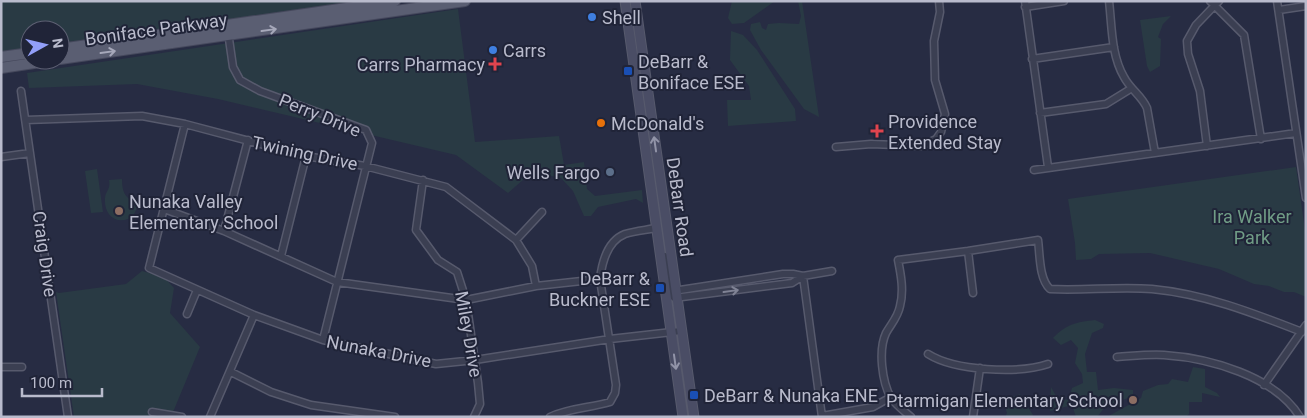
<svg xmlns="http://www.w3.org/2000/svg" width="1307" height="418" font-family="Roboto,sans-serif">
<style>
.green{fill:#293a44}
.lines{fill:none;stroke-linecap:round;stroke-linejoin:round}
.minor-casing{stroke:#575a6d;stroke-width:9}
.secondary-casing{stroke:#575a6d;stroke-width:11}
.primary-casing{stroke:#45485c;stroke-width:12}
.minor{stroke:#3b3f52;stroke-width:6}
.secondary{stroke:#4a4d65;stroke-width:9}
.primary{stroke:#5a5e72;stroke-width:10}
.oneway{stroke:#a6a8ba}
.oneway2{stroke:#9294a8}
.oneway3{stroke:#808395}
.shop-dot{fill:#3f7fe0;stroke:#202438;stroke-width:2}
.health-dot{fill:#e0444e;stroke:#202438;stroke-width:2}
.transit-dot{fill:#1a4fb4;stroke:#202438;stroke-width:2}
.food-dot{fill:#e8710a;stroke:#202438;stroke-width:2}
.service-dot{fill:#5c6f8a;stroke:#202438;stroke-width:2}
.education-dot{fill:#8d6e63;stroke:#202438;stroke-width:2}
.labels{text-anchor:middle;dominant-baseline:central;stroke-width:4;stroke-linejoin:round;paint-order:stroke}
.poi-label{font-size:18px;fill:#b9bbcc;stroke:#202438;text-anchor:start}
.street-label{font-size:18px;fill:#b9bbcc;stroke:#202438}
.park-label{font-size:18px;fill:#709d86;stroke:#202438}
</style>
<rect width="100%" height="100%" fill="#272c43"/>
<path class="green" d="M 1,1 L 372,1 L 60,45 L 60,30 L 30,30 L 30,49 L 1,53 Z
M 732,1 L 775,1 L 744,23 L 732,24 L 728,18 Z
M 798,1 L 802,1 L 819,117 L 804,109 L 761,50 L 750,30 L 751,24 L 760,22 L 762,28 L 766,30 L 768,24 L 779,23 L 799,24 L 801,16 Z
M 458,9 L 475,142 L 559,136 L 564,165 L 584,162 L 587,189 L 595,196 L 642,190 L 643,203 L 636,199 L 598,207 L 591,216 L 584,216 L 573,191 L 561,178 L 532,172 L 508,193 L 456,155 L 218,99 L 137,84 L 29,88 L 27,73 Z
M 1171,16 L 1163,24 L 1158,37 L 1161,39 L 1160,66 L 1150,72 L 1147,66 L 1140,20 Z
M 731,31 L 743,35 L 757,50 L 795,109 L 796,121 L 728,126 L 727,100 L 751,100 L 749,86 L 730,60 Z
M 1296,167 L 1306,237 L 1306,297 L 1294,292 L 1284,292 L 1269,286 L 1254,284 L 1219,269 L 1150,253 L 1099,254 L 1091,259 L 1076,260 L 1075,243 L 1068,199 Z
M 97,169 L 103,212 L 91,213 L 85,171 Z
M 122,179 C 122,192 125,199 138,203 C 137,209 134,217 128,219 C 114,224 104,213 105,199 C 105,191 111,190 109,180 Z
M 142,271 L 164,277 L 174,288 L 170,313 L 200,347 L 171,417 L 74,417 L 56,292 L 59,293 L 126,284 Z
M 1095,320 L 1104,324 L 1103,328 L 1092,333 L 1085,354 L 1087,372 L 1096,372 L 1098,390 L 1114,388 L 1133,390 L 1133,396 L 1105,407 L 1097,417 L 1076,417 L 1072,405 L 1050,411 L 1051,387 L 1059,401 L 1069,399 L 1072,388 L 1083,383 L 1082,374 L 1075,363 L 1078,348 L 1071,340 L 1061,345 L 1053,338 C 1067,324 1076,322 1095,320 Z
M 1193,367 L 1205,369 L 1205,387 L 1217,393 L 1220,397 L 1202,393 L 1202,402 L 1189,402 L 1189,414 L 1186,417 L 1107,417 L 1141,398 L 1143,391 L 1158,385 L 1168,384 L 1172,379 L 1188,382 Z
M 1020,394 L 1033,415 L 1032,417 L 1005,417 L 1007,413 L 1003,401 Z"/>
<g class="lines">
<g class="minor-casing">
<path id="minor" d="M 1025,1 L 1048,167
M 1109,1 C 1112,26 1111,55 1124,77 C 1130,89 1142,96 1147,108 L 1155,153
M 1210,1 L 1244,35 L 1261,139
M 1277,1 L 1306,198
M 1025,7 L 1064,1
M 1279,10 L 1306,6
M 228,32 L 233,67 L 240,80 L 260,91 L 366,130 L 372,143 L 323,340
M 1032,59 L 1114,47
M 21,91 L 68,417
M 1040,113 L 1106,104 L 1132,88
M 26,120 L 142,116 L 185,124 L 306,156 L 365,166 L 446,187 L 516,240 L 532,266 L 536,286
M 185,124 L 149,268 L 254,315 L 323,340 L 436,364 L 475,360 L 610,339 L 681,331
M 1207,146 L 1200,91 L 1188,54 L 1187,41 L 1196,25 L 1219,1
M 836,147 L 871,144 L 921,146 L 936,139 L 941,132 L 945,114 L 935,80 L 934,41 L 940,12 L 939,1
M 1,157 L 30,153
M 1034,170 L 1296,133
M 423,180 L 416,230 L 438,260 L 457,272 L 466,300 L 478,383 L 480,404 L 474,417
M 164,209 L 224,231 L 337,282 L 466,300 L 536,286 L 600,279
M 224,231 L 248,140
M 516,240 L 542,212
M 968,251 L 973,293
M 281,256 L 306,156
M 665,256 L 670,293 L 674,298 L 792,283 L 803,276
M 803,276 L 822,417
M 673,293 L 680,290 L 783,274 L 793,274 L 803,276 L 832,271
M 187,314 L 197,290
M 928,354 C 955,371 1018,374 1048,364
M 1117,357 C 1133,356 1148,354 1164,355 C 1209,358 1275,376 1300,417
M 1,367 L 22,367
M 231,372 L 271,392 L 311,405 L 395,417
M 1264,385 L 1306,325
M 152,412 L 182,417
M 822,416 L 873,407 L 891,397
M 210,417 L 254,315
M 550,417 C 569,408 590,408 610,402 L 615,393 L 616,385 L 600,279 C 602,262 607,241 625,234 C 635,231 646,230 656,228 L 658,232
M 911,417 C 904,411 896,405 891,398 C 882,382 878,350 886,333 C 891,324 898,317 900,306 C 904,291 901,275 898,260 L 968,251 L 1038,240 C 1040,255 1039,279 1050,289 C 1084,291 1118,286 1152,289 C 1205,294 1253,313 1302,332
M 973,417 L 980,368"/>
</g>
<g class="secondary-casing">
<path id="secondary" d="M 625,1 L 683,417
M 635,1 L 694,417"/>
</g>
<g class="primary-casing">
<path id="primary" d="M 60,49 L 395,1
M 1,57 L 30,53
M 60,59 L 465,1
M 1,68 L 54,60"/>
</g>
<use href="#minor" class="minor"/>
<use href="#secondary" class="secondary"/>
<use href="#primary" class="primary"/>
</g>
<defs><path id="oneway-shaft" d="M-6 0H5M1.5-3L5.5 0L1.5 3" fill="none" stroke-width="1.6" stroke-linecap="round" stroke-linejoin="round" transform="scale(1.25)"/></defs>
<g class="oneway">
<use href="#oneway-shaft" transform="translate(269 30) rotate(-8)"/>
<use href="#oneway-shaft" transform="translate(108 52) rotate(-8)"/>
</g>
<g class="oneway2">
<use href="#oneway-shaft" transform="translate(655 144) rotate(-98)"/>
<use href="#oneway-shaft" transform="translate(675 362) rotate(82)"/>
</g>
<use class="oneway3" href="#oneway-shaft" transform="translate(731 291) rotate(-8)"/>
<g class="shop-dot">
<circle cx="592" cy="17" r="5"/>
<circle cx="493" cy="50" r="5"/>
</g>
<g class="health-dot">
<path d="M492.5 56.5h5v5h5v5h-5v5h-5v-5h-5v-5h5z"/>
<path d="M874.5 123.5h5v5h5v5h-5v5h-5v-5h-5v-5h5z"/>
</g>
<g class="transit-dot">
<rect x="623" y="66" width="10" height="10" rx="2.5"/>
<rect x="655" y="283" width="10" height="10" rx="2.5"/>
<rect x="689" y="390" width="10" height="10" rx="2.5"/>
</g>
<circle class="food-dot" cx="601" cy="123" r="5"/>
<circle class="service-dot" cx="610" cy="172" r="5"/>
<g class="education-dot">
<circle cx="119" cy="211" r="5"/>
<circle cx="1133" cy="400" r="5"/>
</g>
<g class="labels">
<g class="poi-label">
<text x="602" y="17">Shell</text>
<text x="503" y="50">Carrs</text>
<text x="638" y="61">DeBarr &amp;<tspan x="638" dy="21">Boniface ESE</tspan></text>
<text x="485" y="64" text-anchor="end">Carrs Pharmacy</text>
<text x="888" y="121">Providence<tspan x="888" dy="21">Extended Stay</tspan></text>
<text x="611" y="123">McDonald's</text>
<text x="600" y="172" text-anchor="end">Wells Fargo</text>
<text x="129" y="201">Nunaka Valley<tspan x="129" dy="21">Elementary School</tspan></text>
<text x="650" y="278" text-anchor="end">DeBarr &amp;<tspan x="650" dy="21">Buckner ESE</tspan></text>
<text x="704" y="395">DeBarr &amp; Nunaka ENE</text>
<text x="1123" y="400" text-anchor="end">Ptarmigan Elementary School</text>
</g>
<g class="street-label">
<text transform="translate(156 29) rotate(-8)">Boniface Parkway</text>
<text transform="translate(320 115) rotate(22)">Perry Drive</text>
<text transform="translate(305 153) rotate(12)">Twining Drive</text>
<text transform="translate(680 207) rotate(82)">DeBarr Road</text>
<text transform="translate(45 254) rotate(82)">Craig Drive</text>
<text transform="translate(469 334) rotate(80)">Miley Drive</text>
<text transform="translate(379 351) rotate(11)">Nunaka Drive</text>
</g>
<g class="park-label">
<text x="1252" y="216">Ira Walker<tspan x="1252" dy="21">Park</tspan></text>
</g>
</g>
<rect width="1307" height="418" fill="none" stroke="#b9bbcc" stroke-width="5"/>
<g transform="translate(45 45) rotate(82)"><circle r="24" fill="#202438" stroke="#5d6073"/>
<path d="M0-4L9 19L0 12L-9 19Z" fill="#929ff8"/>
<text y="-8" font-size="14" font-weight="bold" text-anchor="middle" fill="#b9bbcc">N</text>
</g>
<path d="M22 388v8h80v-8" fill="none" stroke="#b9bbcc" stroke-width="2.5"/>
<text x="30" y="388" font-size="15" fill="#b9bbcc" stroke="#202438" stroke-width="4" paint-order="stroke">100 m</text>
</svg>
